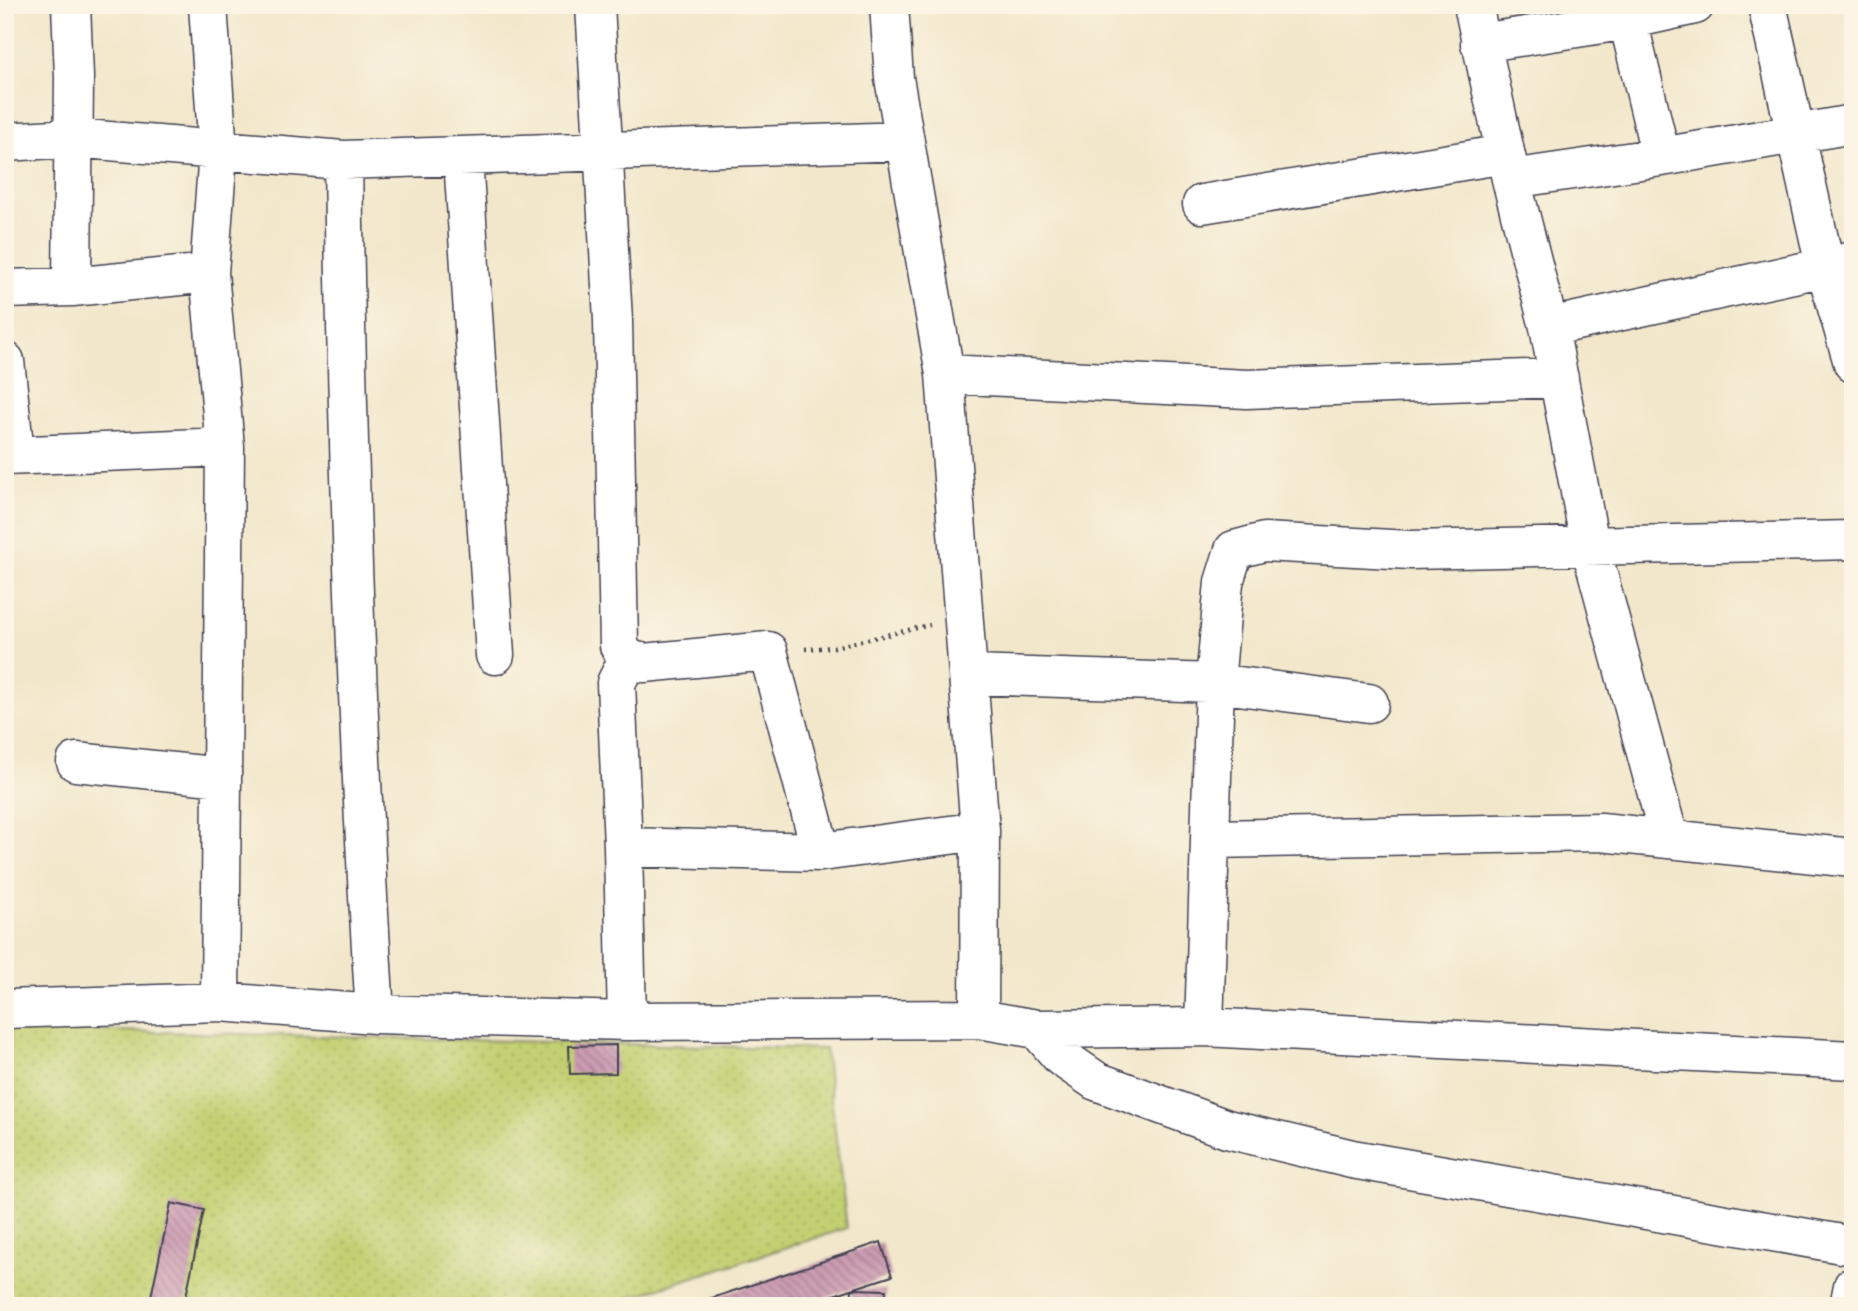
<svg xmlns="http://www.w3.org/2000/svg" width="1858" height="1311" font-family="'Balsamiq Sans',sans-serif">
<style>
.park{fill:url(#park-dots);stroke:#727956;stroke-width:2}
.building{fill:url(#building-back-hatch)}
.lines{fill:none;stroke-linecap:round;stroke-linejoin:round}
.street-casing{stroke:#414051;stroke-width:41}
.path{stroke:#414051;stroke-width:4.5;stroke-dasharray:2 5;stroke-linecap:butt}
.street{stroke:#fff;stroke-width:38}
</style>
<defs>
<pattern id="park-dots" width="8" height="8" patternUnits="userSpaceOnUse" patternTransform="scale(1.75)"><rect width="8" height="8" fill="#c3d072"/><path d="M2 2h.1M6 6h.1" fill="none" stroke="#a7b264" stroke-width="1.8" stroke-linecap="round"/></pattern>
<pattern id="building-back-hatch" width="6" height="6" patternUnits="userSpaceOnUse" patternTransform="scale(1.75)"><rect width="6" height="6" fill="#cc9bb2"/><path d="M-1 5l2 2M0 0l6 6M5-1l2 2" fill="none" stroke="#a57e92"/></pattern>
</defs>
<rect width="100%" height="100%" fill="#fcf5e5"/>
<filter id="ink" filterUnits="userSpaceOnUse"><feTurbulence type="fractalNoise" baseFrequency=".0143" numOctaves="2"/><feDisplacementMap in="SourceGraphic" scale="14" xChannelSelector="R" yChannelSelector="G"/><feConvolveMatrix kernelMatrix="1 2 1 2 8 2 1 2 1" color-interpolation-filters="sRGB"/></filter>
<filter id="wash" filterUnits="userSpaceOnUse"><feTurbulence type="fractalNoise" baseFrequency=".00686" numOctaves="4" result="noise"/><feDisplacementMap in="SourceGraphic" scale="28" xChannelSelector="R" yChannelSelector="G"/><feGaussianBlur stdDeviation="1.57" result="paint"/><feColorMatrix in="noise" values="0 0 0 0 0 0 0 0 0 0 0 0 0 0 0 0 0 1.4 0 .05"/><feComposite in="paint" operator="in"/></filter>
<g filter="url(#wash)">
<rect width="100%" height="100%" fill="#f2e7cb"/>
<path class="park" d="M 5,1028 L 825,1049 L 847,1228 L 603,1306 L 5,1306 Z"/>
<g id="blocks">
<path class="building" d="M 616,1045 L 616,1073 L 570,1074 L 569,1046 Z
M 171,1203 L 204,1210 L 184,1306 L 149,1306 Z
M 881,1242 L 892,1276 L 852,1289 L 886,1290 L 885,1306 L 851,1306 L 852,1289 L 800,1306 L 688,1306 Z"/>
</g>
</g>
<g filter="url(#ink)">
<use href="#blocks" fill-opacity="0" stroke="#414051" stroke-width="2"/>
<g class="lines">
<g class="street-casing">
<path id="street" d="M 71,5 L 74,77 L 72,287
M 208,5 L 218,152 L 209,273 L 225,447 L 220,1002
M 595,5 L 613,320 L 619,646 L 628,659 L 644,663 L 768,651 L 821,852
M 889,5 L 894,78 L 945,374 L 980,831 L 979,1019
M 1473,5 L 1511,179 L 1549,327 L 1590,545 L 1669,838
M 1767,5 L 1825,266 L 1853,363
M 1628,20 L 1661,157
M 1480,43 L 1628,20 L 1695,5
M 5,142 L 72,138 L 343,160 L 905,141
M 463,158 L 495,655
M 343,160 C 347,445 357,730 375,1014
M 1511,179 L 1661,157 L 1853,124
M 1202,204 L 1505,154
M 5,289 L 72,287 L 209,273
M 1549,327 L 1853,261
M 5,361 L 15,455
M 945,374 L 1247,389 L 1559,378
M 5,456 L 225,447
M 970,675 L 1215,683 L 1369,703
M 76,762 L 222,777
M 1211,839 L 1601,832 L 1853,858
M 623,847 L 616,683 L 628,659
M 5,1009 L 220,1002 L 375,1014 L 627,1021 L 979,1019 L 1037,1029 L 1204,1027 L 1853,1060
M 627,1021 L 623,847 L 821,852 L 980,831
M 1204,1027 L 1215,683 L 1224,582 L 1234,550 L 1264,542 L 1410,550 L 1853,540
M 1037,1029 L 1061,1057 L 1096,1081 L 1227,1129 L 1352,1159 L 1853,1246
M 1849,1306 L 1853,1286"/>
</g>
<path class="path" d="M 805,649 L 834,647 L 930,625"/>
<use href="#street" class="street"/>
</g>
</g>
<rect width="1858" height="1311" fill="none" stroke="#fcf5e5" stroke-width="28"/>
</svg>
